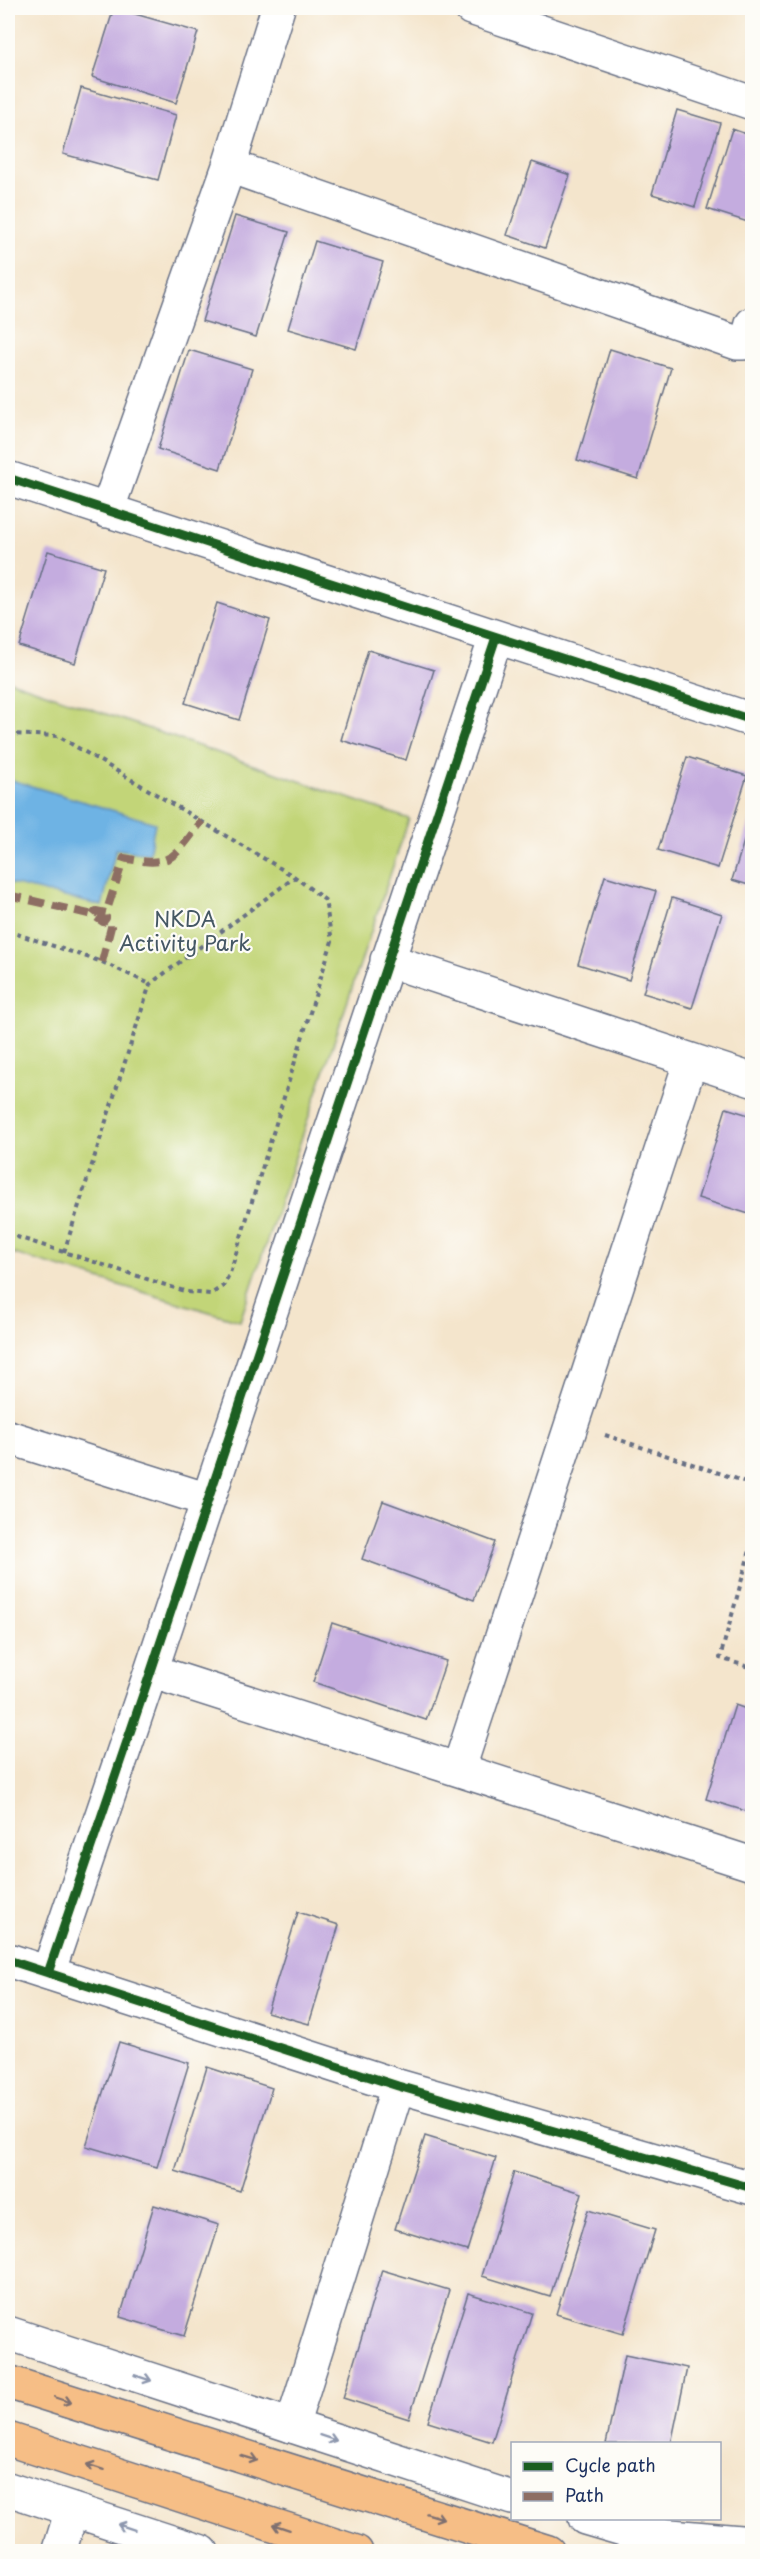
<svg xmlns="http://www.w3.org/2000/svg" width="760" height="2559" font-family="'Playpen Sans',sans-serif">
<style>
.green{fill:#c2d578;stroke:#6e826b;stroke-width:1.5}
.water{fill:#6eb3e4;stroke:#4471a1;stroke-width:1.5}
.building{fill:#c4acdf}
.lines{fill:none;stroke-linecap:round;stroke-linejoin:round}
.minor-casing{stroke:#676f84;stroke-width:36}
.tertiary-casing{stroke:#676f84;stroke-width:36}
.primary-casing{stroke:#676f84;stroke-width:36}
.path{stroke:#676f84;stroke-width:4;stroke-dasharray:4.5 4.5;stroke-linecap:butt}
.minor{stroke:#fff;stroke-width:33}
.tertiary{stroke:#fff;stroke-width:33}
.primary{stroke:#f6be86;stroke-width:33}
.quiet{stroke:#8d6e63;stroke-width:8;stroke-dasharray:15 8;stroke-linecap:butt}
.cycleway-casing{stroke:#fdfcf7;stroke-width:13}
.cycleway{stroke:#1b5e20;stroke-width:9}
.oneway{stroke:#8d97ae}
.oneway2{stroke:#7e6f70}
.labels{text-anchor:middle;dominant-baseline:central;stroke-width:4.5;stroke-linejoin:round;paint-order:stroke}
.park-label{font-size:21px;fill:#455864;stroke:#fdfcf7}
</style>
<rect width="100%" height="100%" fill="#fdfcf7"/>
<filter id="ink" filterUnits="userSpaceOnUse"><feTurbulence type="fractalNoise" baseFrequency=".0167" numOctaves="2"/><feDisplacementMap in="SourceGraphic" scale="12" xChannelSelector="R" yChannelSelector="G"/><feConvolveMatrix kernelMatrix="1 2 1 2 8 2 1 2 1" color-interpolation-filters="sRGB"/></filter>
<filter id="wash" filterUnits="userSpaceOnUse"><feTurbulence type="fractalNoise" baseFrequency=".008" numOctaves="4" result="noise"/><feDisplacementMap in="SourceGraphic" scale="24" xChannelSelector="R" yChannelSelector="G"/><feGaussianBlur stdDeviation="1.35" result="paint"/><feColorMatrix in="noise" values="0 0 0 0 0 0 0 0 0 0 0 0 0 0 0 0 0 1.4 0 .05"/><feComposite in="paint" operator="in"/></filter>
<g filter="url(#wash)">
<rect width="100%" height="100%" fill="#f4e5cc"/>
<path class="green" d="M 8,680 L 409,819 L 240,1321 L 8,1252 Z"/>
<path class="water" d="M 8,779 L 155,823 L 149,854 L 116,849 L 102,906 L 8,883 Z"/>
<g id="blocks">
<path class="building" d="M 114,8 L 198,32 L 176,103 L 92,77 Z
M 81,88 L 176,115 L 158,180 L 63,154 Z
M 677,110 L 720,123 L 695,207 L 652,194 Z
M 732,129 L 752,136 L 751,223 L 707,209 Z
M 532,162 L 570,175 L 545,248 L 507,235 Z
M 235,216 L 289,232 L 256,337 L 202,321 Z
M 315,241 L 383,262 L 356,349 L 288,329 Z
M 610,349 L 671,368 L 638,479 L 577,460 Z
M 189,350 L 252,369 L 220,469 L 158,449 Z
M 48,551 L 104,568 L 75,663 L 19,646 Z
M 217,603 L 270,620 L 239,720 L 185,703 Z
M 368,650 L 434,670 L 406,760 L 341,740 Z
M 687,757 L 747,776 L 718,868 L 658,850 Z
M 752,815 L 752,886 L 732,880 Z
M 605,876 L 656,891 L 629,980 L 578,964 Z
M 672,898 L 722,914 L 692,1008 L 643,993 Z
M 726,1108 L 752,1116 L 752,1215 L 698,1198 Z
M 383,1501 L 495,1542 L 474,1600 L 362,1559 Z
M 332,1623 L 446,1661 L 426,1720 L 313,1682 Z
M 735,1705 L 752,1711 L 752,1813 L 706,1799 Z
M 298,1912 L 339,1925 L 309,2024 L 267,2012 Z
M 119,2042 L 189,2063 L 157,2167 L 86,2146 Z
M 207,2067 L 272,2088 L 240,2191 L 175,2171 Z
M 425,2136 L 496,2158 L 467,2251 L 395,2229 Z
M 514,2172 L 582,2193 L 550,2297 L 482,2276 Z
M 154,2205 L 219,2225 L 184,2336 L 120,2317 Z
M 588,2210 L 655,2230 L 623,2334 L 556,2314 Z
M 382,2270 L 449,2290 L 409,2419 L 343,2398 Z
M 468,2293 L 532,2313 L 492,2442 L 428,2422 Z
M 625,2355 L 687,2368 L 671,2444 L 606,2444 Z"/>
</g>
</g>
<g filter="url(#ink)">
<use href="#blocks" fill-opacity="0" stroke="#676f84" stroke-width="1.5"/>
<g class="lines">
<g class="minor-casing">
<path id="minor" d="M 471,8 L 752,103
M 229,166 L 737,343 L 743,343 L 748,338 L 752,324
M 8,478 L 752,720
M 107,511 L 229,166 L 278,8
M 387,960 L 752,1080
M 8,1437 L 208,1500
M 151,1671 L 752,1864
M 459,1768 L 691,1060
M 8,1960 L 398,2086 L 752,2188
M 48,1973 L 151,1671 L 496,637
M 292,2426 L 398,2086
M 59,2552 L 72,2510"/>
</g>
<g class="tertiary-casing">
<path id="tertiary" d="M 8,2333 L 512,2498
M 8,2489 L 202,2552
M 585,2518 L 636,2533 L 752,2543"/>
</g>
<g class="primary-casing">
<path id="primary" d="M 8,2382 L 548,2552
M 8,2439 L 356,2552"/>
</g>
<path class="path" d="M 8,734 L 58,736 L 295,877 L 325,900 L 332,941 L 230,1273 L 223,1286 L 211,1294 L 187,1292 L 8,1234
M 8,931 L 102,962 L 150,984
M 64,1252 L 150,984 L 295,877
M 605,1435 L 752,1484
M 752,1543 L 720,1658 L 752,1668"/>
<use href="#minor" class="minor"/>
<use href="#tertiary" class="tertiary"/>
<use href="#primary" class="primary"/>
<path class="quiet" d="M 8,895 L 93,915 L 103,922 L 106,918 L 106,913
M 93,915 L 96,911 L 106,913 L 124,858 C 173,868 173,858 202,821
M 102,962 L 111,927 L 111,921 L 106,918"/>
<g class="cycleway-casing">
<path id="cycleway" d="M 8,478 L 752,720
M 8,1960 L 398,2086 L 752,2188
M 48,1973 L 151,1671 L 496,637"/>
</g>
<use href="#cycleway" class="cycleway"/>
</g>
<defs><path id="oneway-shaft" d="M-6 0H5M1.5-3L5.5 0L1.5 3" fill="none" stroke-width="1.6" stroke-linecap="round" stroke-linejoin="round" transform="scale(1.5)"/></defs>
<g class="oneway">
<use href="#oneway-shaft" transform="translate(143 2378) rotate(18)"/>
<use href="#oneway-shaft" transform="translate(328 2438) rotate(18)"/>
<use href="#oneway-shaft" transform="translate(126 2527) rotate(-162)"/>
</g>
<g class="oneway2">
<use href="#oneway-shaft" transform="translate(63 2400) rotate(18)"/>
<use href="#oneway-shaft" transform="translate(249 2458) rotate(17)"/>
<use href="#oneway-shaft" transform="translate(95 2467) rotate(-162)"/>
<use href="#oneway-shaft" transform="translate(435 2516) rotate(17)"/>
<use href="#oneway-shaft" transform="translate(281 2527) rotate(-162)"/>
</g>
</g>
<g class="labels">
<g class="park-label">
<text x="185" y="918">NKDA<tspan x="185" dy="24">Activity Park</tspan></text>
</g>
</g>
<rect width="760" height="2559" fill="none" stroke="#fdfcf7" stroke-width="30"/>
<rect x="511" y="2442" width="210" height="78" fill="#fdfcf7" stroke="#a3aaba" stroke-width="1.5"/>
<rect x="523" y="2462" width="30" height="9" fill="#1b5e20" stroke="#a3aaba" stroke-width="1.5"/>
<text x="565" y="2472" font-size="18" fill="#1b2f5e">Cycle path</text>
<rect x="523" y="2492" width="30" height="9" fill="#8d6e63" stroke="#a3aaba" stroke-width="1.5"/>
<text x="565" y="2502" font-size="18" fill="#1b2f5e">Path</text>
</svg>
